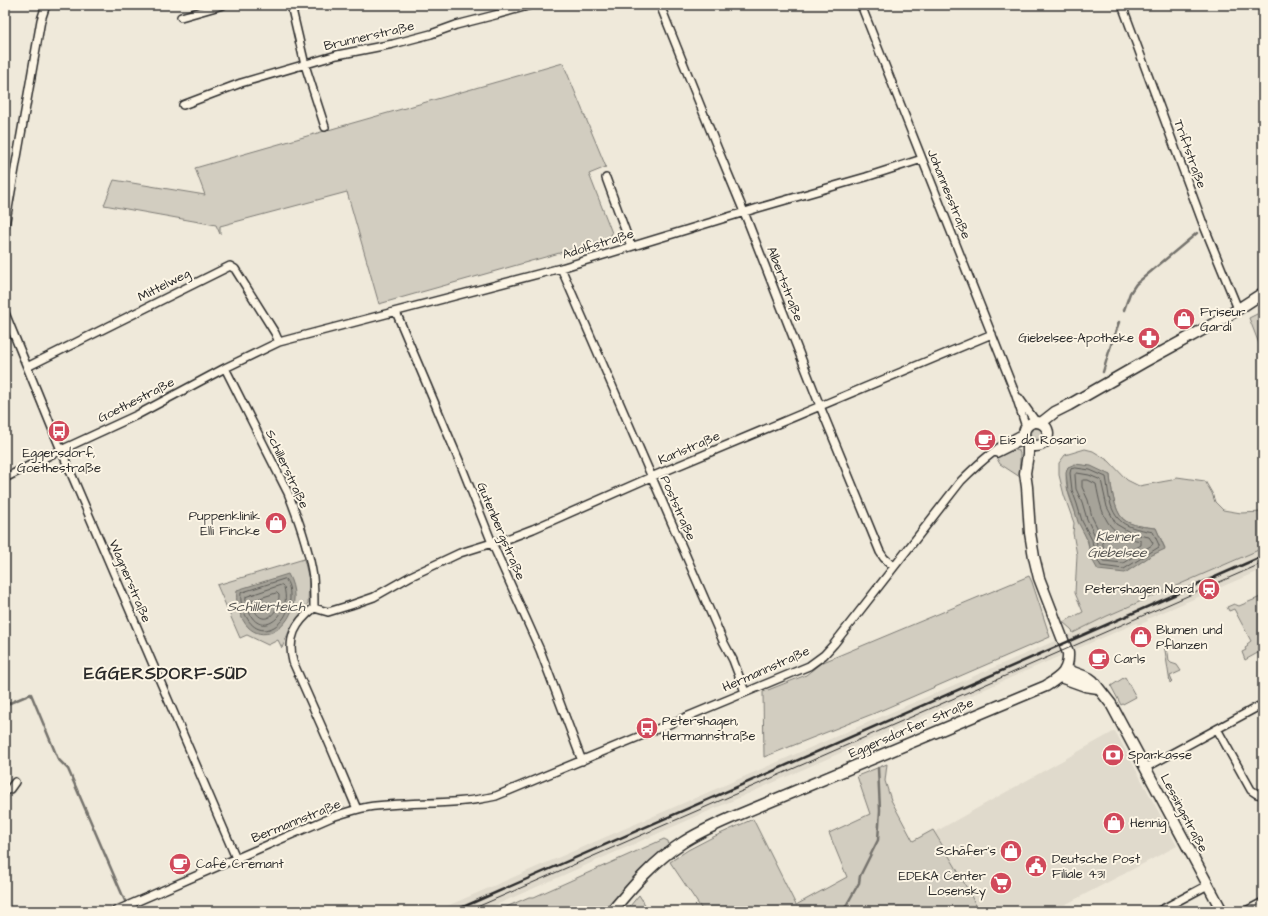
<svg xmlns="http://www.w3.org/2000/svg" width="1268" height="916" font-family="'Architects Daughter',sans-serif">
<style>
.built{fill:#e0dacc}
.green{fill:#d2cdc0;stroke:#7e7c76;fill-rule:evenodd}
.water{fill:#a6a399;stroke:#75736d}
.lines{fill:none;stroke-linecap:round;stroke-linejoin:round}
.shore{stroke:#5c5b57;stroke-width:1}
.stream{stroke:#75736d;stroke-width:2.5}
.street-casing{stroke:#2b2b2b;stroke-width:10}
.secondary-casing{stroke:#2b2b2b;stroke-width:13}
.street{stroke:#fcf5e5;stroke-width:7}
.secondary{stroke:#fcf5e5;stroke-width:10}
.tram{stroke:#2b2b2b;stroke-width:1}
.rail{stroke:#2b2b2b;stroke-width:2.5}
.labels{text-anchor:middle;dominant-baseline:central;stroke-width:4;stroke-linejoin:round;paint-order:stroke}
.street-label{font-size:13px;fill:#2b2b2b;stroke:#fcf5e5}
.poi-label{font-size:13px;fill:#2b2b2b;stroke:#fcf5e5;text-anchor:start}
.water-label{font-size:14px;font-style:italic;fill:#565552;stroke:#fcf5e5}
.district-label{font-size:17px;font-weight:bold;letter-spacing:1px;fill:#2b2b2b;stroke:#fcf5e5}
</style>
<rect width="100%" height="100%" fill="#efe9da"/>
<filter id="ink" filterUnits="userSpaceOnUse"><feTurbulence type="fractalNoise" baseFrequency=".025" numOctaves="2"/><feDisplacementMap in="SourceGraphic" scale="8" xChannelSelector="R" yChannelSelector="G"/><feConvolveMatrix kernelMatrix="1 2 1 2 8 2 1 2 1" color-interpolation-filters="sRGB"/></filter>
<g filter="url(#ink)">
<path class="built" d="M 1263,548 L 1263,569 L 1147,619 L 1148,621 L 1138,625 L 1137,623 L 1060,656 L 482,911 L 436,911 L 1073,633 L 1107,616 Z
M 1115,731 L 1177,846 L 1053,911 L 979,911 L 955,866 L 935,832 Z"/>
<path class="green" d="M 563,63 L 606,167 L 589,174 L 612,233 L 609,239 L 379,304 L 347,192 L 220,226 L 220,234 L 216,225 L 104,205 L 114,180 L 205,195 L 195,168 Z
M 1263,311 L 1263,354 L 1249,318 Z
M1030 435a7 7 0 1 1 14 0a7 7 0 1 1-14 0Z
M 1015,448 L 1015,450 L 1019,451 L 1020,454 L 1020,477 L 1000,464 L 996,457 Z
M 1085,449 L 1093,451 L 1109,461 L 1127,480 L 1139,486 L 1172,480 L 1177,477 L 1205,481 L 1212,493 L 1215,502 L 1223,510 L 1241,513 L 1263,512 L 1263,548 L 1107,616 L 1073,633 L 1072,630 L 1063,622 L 1083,612 L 1075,593 L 1077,555 L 1073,533 L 1074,523 L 1064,495 L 1059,475 L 1059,463 L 1065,455 ZM 1068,467 L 1110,475 C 1111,487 1114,510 1123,519 C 1131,526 1146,527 1156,528 L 1165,548 L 1152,555 L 1090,556 C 1089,550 1089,545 1087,540 C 1080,519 1060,488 1068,467 Z
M 304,559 L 309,580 L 308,603 L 290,629 L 282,648 L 278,640 L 268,645 L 247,635 L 240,638 L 217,585 Z
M 1029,576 L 1032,582 L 1050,637 L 875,713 L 764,757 L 763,692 L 806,675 L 821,663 Z
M 1263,596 L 1263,650 L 1245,660 L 1242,652 L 1246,650 L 1245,648 L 1248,646 L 1247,644 L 1251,641 L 1234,609 L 1229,611 L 1227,607 L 1234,604 L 1239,606 Z
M 1164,644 L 1168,653 L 1169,661 L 1171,663 L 1177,665 L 1181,671 L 1170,676 L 1172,681 L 1170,683 Z
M 1125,677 L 1136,697 L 1121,705 L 1111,686 Z
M 887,764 L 885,781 L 891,800 L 913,841 L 933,830 L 955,866 L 979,911 L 703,911 L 670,862 L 688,850 L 711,838 L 753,819 L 796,905 L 847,877 L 829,833 L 870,814 L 857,776 Z
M 664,839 L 668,841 L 669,846 L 615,900 L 606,911 L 497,911 L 529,897 L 534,897 Z
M 639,895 L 649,911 L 626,911 Z"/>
<path class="water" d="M 1075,464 L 1091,466 L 1110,475 C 1111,487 1114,510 1123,519 C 1131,526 1146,527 1156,528 L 1165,549 L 1152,555 L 1125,573 L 1098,570 L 1090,556 L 1088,541 L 1078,522 L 1073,505 L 1068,491 L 1066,473 L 1068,467 Z
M 288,574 C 312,618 259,658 241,616 C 237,606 236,601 237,590 Z"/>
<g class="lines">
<path class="shore" d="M 1076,468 L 1090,470 L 1106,477 C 1108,486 1108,496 1111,505 C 1118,527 1133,528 1153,532 L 1159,545 L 1159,547 L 1124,569 L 1101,566 L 1094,554 L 1092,540 L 1082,521 L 1077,504 L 1072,490 L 1070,473 L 1071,469 Z
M 1077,473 L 1089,475 L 1101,480 L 1107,507 L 1116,524 L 1133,534 L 1149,537 L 1153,543 L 1152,545 L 1123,563 L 1104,561 L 1098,553 L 1096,538 L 1087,519 L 1082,502 L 1076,489 L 1075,475 Z
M 1083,480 L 1088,480 L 1096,484 C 1102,515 1106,535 1141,541 L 1141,545 L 1121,557 L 1107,555 L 1104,550 L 1101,535 L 1092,517 L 1088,500 L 1082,487 L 1082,481 Z
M 285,579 C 289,583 290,590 290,596 C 291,624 259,646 245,614 C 242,606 240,601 241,593 Z
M 282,585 L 284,587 C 285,592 286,597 285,603 C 281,622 259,635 249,612 C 247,606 245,603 246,597 Z
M 277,593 L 279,595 C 279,620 256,629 252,601 Z"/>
<path class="stream" d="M 1124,310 L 1130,293 L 1136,284 L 1197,233
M 1103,372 L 1111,345 L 1119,322
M 5,705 L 31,694 L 58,759 L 68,769 L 125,901
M 843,911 L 859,883 L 860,876 L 878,840 L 880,810 L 878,768"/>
<g class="street-casing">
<path id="street" d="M 291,5 L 305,65 L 325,127
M 660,5 L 717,147 L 744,212 L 820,406 L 880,552 L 884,558 L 894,567
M 861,5 L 1015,393 L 1026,427
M 1122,5 L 1202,221 L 1238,309
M 181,17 L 223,5
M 183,105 L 241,83 L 337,55 L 393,44 L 431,34 L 456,25 L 499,14 L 531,5
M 606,178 L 631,246
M 5,226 L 41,20 L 46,5
M 561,268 L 723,641 L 733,660 L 745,692
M 396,312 L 461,465 L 492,543 L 540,650 L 582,761
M 5,313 L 61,450 L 236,858
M 27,367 L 230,266 L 235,269 L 275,333 L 279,342
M 225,368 L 288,493 C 298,518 309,550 313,577 C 314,587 314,598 314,608
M 1019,398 L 1036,422
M 997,453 L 1015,444 L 1026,441
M 5,478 L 48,456 L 137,415 L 225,368 L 279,342 L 561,268 L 758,208 L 866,177 L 922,159
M 314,608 L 328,612 L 351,605 L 374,597 L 411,576 L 460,553 L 492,543 L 502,541 L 533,529 L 651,477 L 992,334
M 314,608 C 295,623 287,638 293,662 L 329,743 L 357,809
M 1217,729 L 1251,790 L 1257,794 L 1263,795
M 1145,768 L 1263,704
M 5,791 L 10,789 L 15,782
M 115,911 L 332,817 C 344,813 356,809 368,807 C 410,801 454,806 496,796 L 809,666 L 824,655 L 834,644 L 961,481 C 980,462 1000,444 1024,433
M 1159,911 L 1208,885
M 1246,911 L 1263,902"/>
</g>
<g class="secondary-casing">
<path id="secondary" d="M1024 434a12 12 0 1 1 24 0a12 12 0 1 1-24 0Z
M 1041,423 L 1055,412 L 1069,405 L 1144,362 L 1226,317 L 1263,293
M 1065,669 L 1089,678 L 1093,681 L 1111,704 L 1222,911
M 1060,677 L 1085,686 L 1098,688
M 612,911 C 633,886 654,861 682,843 C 697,833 715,825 731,818 L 1046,686 C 1060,677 1069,672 1068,653 L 1039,578 L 1034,557 L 1030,533 L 1027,487 L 1025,473 L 1028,454 L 1028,444"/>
</g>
<use href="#street" class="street"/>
<use href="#secondary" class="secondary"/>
<path class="tram" d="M 468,911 L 1263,563"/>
<path class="rail" d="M 454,911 L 1263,556"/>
</g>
</g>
<defs>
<g id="shop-disc" transform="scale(1.15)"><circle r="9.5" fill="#d1495b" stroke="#fcf5e5"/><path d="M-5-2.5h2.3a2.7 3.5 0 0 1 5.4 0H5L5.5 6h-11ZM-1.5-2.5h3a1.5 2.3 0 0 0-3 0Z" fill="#fff"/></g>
<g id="pharmacy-disc" transform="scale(1.15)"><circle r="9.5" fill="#d1495b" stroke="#fcf5e5"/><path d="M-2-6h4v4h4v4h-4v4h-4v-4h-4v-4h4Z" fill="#fff"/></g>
<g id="bus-disc" transform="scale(1.15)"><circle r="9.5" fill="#d1495b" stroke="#fcf5e5"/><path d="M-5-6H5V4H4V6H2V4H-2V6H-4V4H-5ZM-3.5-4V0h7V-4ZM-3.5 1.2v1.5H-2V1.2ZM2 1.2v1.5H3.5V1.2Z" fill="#fff"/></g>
<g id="cafe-disc" transform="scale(1.15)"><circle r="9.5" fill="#d1495b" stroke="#fcf5e5"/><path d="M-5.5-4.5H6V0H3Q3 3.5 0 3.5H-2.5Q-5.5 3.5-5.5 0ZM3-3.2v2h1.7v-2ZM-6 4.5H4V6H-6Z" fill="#fff"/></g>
<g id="station-disc" transform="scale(1.15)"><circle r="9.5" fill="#d1495b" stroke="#fcf5e5"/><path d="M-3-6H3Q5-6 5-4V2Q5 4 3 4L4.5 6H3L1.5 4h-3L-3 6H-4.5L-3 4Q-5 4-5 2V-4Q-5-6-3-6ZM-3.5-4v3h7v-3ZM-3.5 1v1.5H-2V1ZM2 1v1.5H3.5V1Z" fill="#fff"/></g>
<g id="bank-disc" transform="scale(1.15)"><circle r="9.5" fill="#d1495b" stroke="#fcf5e5"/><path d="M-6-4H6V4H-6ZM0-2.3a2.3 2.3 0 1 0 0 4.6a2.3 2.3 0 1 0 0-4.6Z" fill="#fff"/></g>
<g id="civic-disc" transform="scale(1.15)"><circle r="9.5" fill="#d1495b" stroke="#fcf5e5"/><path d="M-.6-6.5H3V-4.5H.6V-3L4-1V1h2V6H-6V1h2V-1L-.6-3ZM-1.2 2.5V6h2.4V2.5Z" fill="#fff"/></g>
<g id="supermarket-disc" transform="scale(1.15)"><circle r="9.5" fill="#d1495b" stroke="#fcf5e5"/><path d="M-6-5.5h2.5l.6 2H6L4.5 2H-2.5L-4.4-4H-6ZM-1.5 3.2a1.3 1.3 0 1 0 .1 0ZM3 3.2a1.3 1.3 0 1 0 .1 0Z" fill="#fff"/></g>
</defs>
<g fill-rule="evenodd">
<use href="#shop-disc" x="1184" y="319"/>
<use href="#pharmacy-disc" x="1149" y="338"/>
<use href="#bus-disc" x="59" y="431"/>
<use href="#cafe-disc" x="985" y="440"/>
<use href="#shop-disc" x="276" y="523"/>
<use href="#station-disc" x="1209" y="589"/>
<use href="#shop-disc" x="1141" y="637"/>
<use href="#cafe-disc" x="1099" y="659"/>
<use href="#bus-disc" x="647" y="728"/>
<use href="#bank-disc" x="1113" y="755"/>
<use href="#shop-disc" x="1114" y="823"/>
<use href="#shop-disc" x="1011" y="851"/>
<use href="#cafe-disc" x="180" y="864"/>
<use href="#civic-disc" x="1036" y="866"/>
<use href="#supermarket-disc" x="1001" y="883"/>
</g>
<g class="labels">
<g class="street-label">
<text transform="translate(369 36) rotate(-13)">Brunnerstraße</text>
<text transform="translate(1190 154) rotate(70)">Triftstraße</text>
<text transform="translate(949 194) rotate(68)">Johannesstraße</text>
<text transform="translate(598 244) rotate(-17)">Adolfstraße</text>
<text transform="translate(785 284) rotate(69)">Albertstraße</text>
<text transform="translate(164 285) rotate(-27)">Mittelweg</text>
<text transform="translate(136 400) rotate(-27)">Goethestraße</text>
<text transform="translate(689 448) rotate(-23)">Karlstraße</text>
<text transform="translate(287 469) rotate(65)">Schillerstraße</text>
<text transform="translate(678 508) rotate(66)">Poststraße</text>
<text transform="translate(501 531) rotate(67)">Gutenbergstraße</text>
<text transform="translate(130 581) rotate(67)">Wagnerstraße</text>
<text transform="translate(766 669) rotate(-24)">Hermannstraße</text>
<text transform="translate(911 728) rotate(-23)">Eggersdorfer Straße</text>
<text transform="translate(1184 813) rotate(62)">Lessingstraße</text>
<text transform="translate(296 821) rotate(-22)">Bermannstraße</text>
</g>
<g class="poi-label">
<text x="1200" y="312">Friseur<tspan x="1200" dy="15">Gardi</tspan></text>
<text x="1134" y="338" text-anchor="end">Giebelsee-Apotheke</text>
<text x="1000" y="440">Eis da Rosario</text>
<text x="59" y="453" text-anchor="middle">Eggersdorf,<tspan x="59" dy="15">Goethestraße</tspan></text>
<text x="260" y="516" text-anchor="end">Puppenklinik<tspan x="260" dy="15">Elli Fincke</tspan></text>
<text x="1194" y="589" text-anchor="end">Petershagen Nord</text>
<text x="1156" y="630">Blumen und<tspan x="1156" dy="15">Pflanzen</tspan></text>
<text x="1114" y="659">Carls</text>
<text x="662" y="721">Petershagen,<tspan x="662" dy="15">Hermannstraße</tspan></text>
<text x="1128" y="755">Sparkasse</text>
<text x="1130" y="823">Hennig</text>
<text x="996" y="851" text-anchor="end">Schäfer's</text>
<text x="1052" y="859">Deutsche Post<tspan x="1052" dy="15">Filiale 431</tspan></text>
<text x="196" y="864">Café Cremant</text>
<text x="986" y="876" text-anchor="end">EDEKA Center<tspan x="986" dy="15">Losensky</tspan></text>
</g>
<g class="water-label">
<text x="1117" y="537">Kleiner<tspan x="1117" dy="16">Giebelsee</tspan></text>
<text x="266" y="607">Schillerteich</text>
</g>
<g class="district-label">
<text x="166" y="674">EGGERSDORF-SÜD</text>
</g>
</g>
<rect width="1268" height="916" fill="none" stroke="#fcf5e5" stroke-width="20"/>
<rect x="10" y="10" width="1248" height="896" fill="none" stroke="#2b2b2b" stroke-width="1.5" filter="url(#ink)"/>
</svg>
